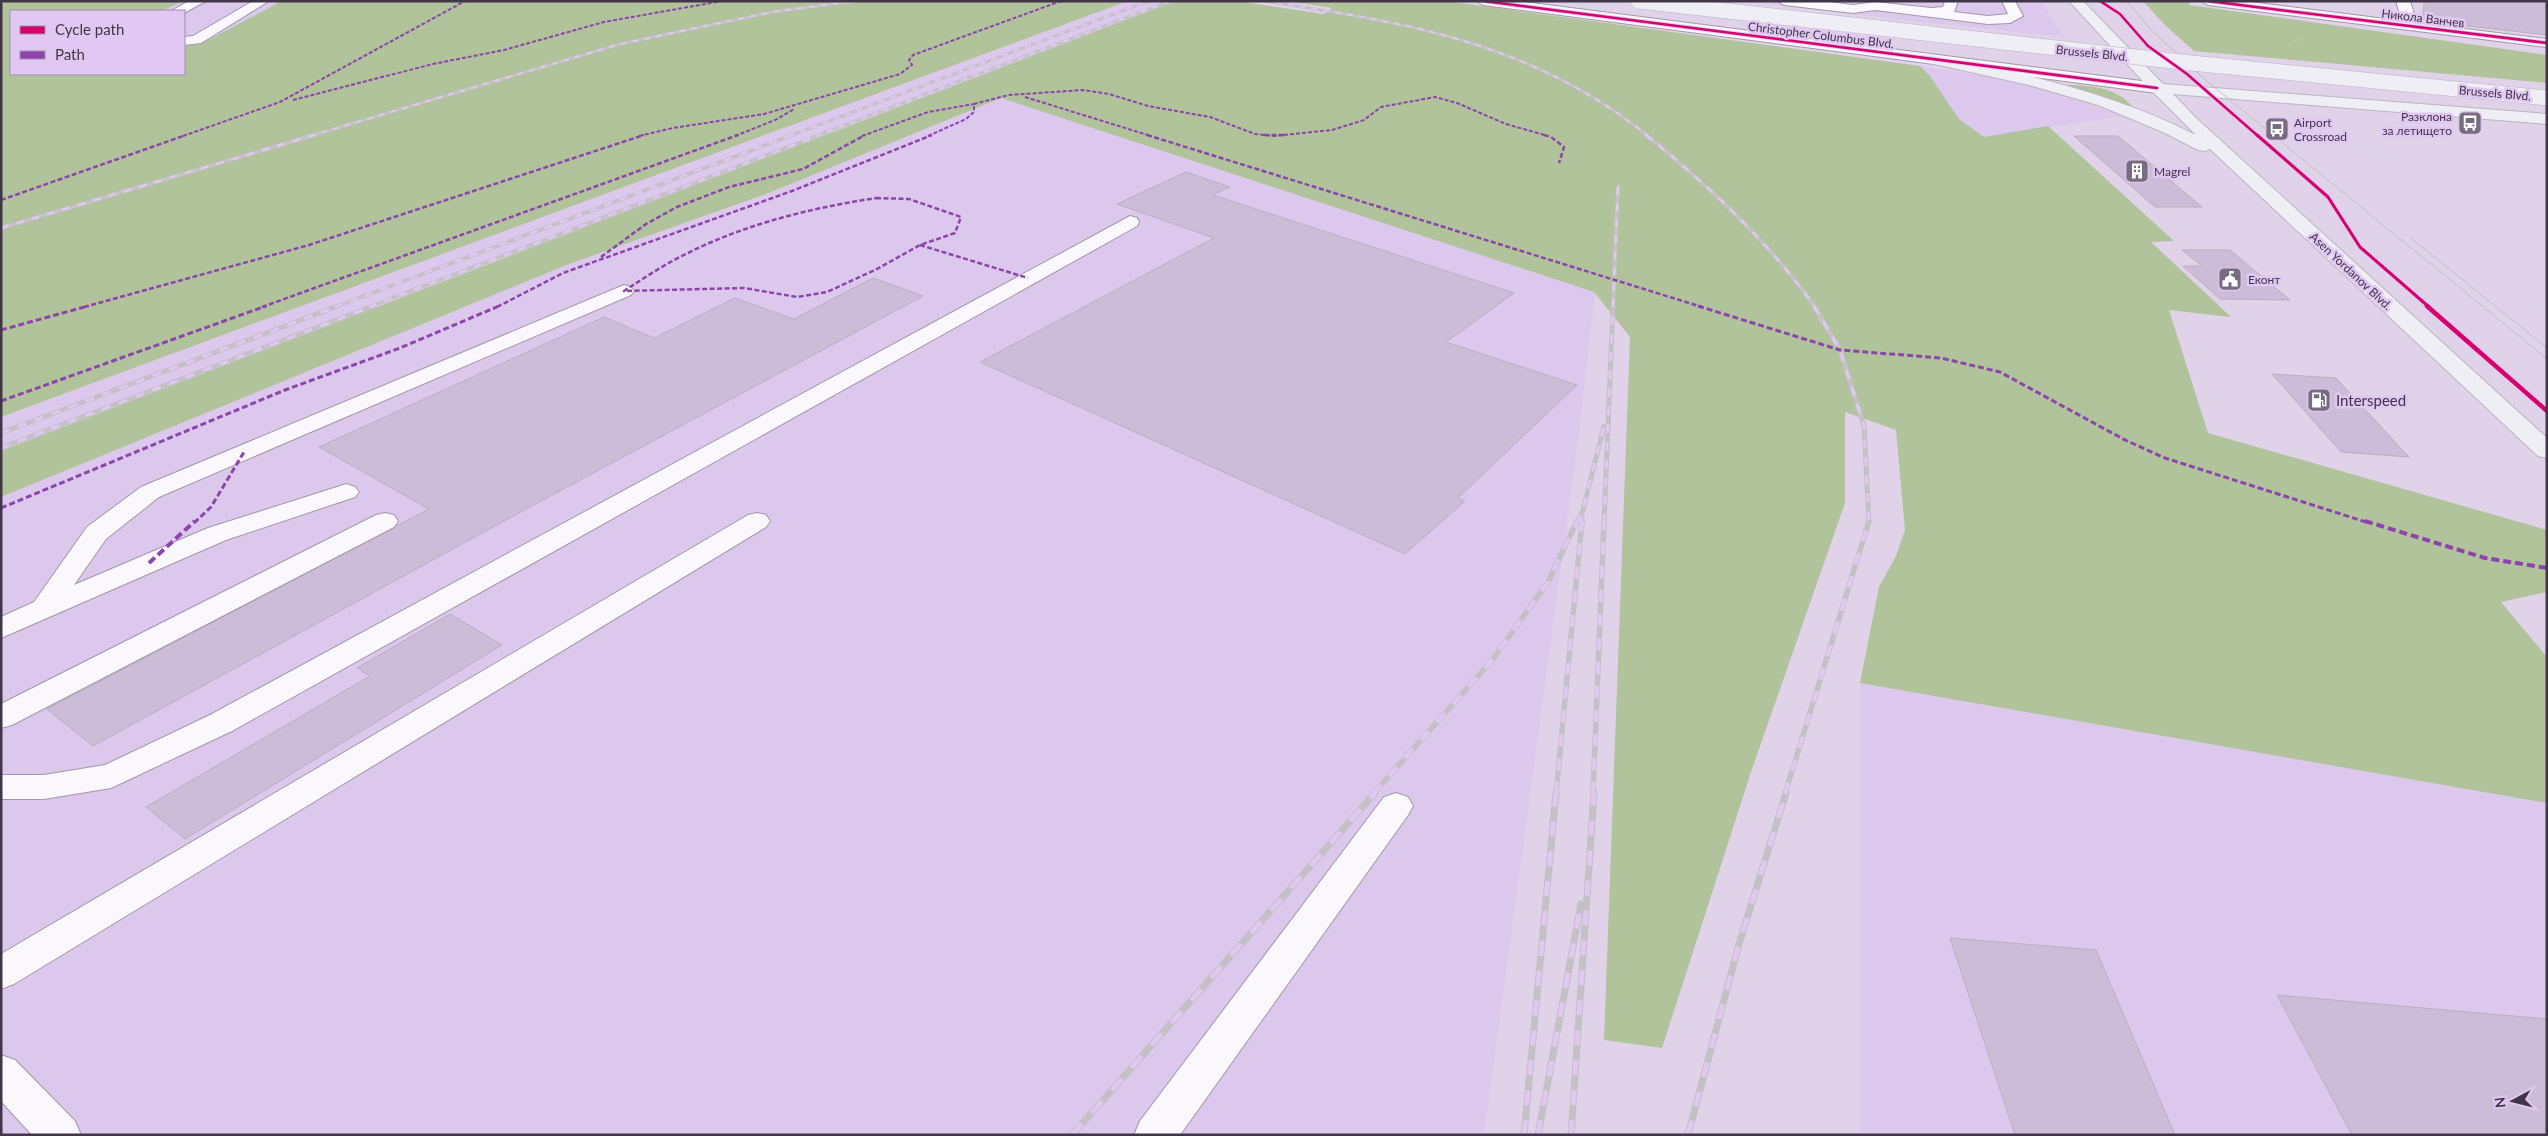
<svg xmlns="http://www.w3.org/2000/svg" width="2548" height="1136" font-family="Lato,sans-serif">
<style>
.built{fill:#ddc8ed}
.green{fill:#b0c39a}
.building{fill:#cdbcd8;stroke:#baafc1}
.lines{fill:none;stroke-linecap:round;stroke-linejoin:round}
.minor-casing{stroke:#a197a8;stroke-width:2}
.major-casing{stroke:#bcb5c1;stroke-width:2}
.path-far1{stroke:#dbd7de;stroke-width:2;stroke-dasharray:0.5 2;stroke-linecap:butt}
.path{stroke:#dbd7de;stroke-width:2.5;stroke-dasharray:1 3;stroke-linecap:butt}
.minor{fill:#faf8fc;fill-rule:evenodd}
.major{fill:#eeeef4;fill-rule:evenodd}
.tram{stroke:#c4c0c6;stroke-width:1}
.rail-far4-casing{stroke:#c4c0c6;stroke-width:3}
.rail-far3-casing{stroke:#c4c0c6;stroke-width:4}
.rail-far2-casing{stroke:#c4c0c6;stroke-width:5}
.rail-far1-casing{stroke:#c4c0c6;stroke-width:5.5}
.rail-casing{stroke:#c4c0c6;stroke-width:7}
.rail-far4{stroke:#e1c8f3;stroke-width:2;stroke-dasharray:6;stroke-linecap:butt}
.rail-far3{stroke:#e1c8f3;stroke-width:2.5;stroke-dasharray:8;stroke-linecap:butt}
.rail-far2{stroke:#e1c8f3;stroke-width:3;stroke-dasharray:9;stroke-linecap:butt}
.rail-far1{stroke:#e1c8f3;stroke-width:4;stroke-dasharray:12;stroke-linecap:butt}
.rail{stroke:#e1c8f3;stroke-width:5;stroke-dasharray:15;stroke-linecap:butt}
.major-bridge-casing{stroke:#bcb5c1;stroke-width:16;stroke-linecap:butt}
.major-bridge{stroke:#eeeef4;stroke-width:15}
.quiet-far3{stroke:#8e44ad;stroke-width:2;stroke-dasharray:4 2;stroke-linecap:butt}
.quiet-far2{stroke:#8e44ad;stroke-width:2.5;stroke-dasharray:5 2.5;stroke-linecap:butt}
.quiet-far1{stroke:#8e44ad;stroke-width:3;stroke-dasharray:6 3;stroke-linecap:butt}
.quiet{stroke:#8e44ad;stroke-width:4;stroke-dasharray:8 4;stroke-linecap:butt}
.cycleway-far2-casing{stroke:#e1c8f3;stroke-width:4.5}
.cycleway-far1-casing{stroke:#e1c8f3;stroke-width:5}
.cycleway-casing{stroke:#e1c8f3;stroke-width:7}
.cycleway-far2{stroke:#d6006c;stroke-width:2.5}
.cycleway-far1{stroke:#d6006c;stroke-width:3}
.cycleway{stroke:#d6006c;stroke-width:4.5}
.labels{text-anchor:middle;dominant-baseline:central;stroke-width:5;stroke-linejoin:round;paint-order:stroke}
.far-street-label{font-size:12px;fill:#403647;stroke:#e1c8f3}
.far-poi-label{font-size:12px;fill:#403647;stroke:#e1c8f3;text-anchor:start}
.poi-label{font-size:15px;fill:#403647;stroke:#e1c8f3;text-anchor:start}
</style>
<rect width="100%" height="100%" fill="#e0d2e9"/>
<path class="built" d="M 183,1 L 282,1 L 210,39 L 184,40 L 184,11 L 162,11 Z
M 1128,1 L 1175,1 L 1,451 L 1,417 Z
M 1742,1 L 2041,1 L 2064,37 L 1903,20 Z
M 1920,66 L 1998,78 L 2066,95 L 2122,116 L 1984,137 L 1959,119 L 1930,76 Z
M 1001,98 L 1595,292 L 1578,440 L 1484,1135 L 1,1135 L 1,497 L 569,264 L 766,194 Z
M 1860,683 L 2547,803 L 2547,1135 L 1860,1135 Z"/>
<path class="green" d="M 1,1 L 183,1 L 162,11 L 11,11 L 11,74 L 184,74 L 184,40 L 210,39 L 282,1 L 1128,1 L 1,417 Z
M 1175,1 L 1237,1 L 1324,14 L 1332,8 L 1286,1 L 1446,1 L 1920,66 L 1930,76 L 1959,119 L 1984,137 L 2048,126 L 2174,241 L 2151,242 L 2231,317 L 2169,310 L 2208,433 L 2547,530 L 2547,592 L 2501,602 L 2547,657 L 2547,803 L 1860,683 L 1879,587 L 1896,556 L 1905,530 L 1896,430 L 1845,412 L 1845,503 L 1751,772 L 1662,1048 L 1604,1040 L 1630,337 L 1594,292 L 1001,98 L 766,194 L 569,264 L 1,497 L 1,451 Z
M 2143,1 L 2189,1 L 2189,5 L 2547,55 L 2547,83 L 2194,51 L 2165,25 Z
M 2064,85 C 2089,85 2119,87 2134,109 Z"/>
<path class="building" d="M 2424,1 L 2547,1 L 2547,35 L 2423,21 Z
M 2074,136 L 2118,136 L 2202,207 L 2155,207 Z
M 1186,172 L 1230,187 L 1213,195 L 1514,293 L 1446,342 L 1577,385 L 1458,498 L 1465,501 L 1405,554 L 980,362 L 1214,238 L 1117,204 Z
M 2182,250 L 2230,250 L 2290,300 L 2220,299 L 2183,266 L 2202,266 Z
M 873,278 L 923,296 L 515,515 L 93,746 L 47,709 L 429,509 L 319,447 L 604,317 L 654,338 L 735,298 L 794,319 Z
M 2272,374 L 2336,378 L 2409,457 L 2341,452 Z
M 450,614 L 502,645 L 185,839 L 146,807 L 370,676 L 357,668 Z
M 1950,938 L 2096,950 L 2175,1135 L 2015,1135 Z
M 2277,995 L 2547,1019 L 2547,1135 L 2352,1135 Z"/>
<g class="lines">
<g class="minor-casing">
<path id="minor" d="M 189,1 L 206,1 L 184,13 L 184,11 L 171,11 Z
M 253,1 L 269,1 L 201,43 L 184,45 L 184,37 L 193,36 Z
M 1477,1 L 1516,1 L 2157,83 L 2165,88 L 2157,93 L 1483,5 Z
M 1778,1 L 1821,1 L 1853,5 L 1875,2 L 1931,8 L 1943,7 L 1945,1 L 1958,1 L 1954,12 L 1988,16 L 2008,14 L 2002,1 L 2015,1 L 2023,16 L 2010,23 L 1988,24 L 1875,10 L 1853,13 L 1784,5 Z
M 2202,1 L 2242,1 L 2402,21 L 2396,1 L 2410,1 L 2417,23 L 2547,39 L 2547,47 L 2208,5 Z
M 1130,216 L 1137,218 L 1139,222 L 1137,226 L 232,731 L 111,788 L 44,799 L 1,799 L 1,775 L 44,775 L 105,765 L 210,715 Z
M 624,285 L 631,287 L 634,291 L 631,295 L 159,497 L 106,539 L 74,585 L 208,528 L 337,487 L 346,484 L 355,487 L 359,492 L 355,497 L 226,540 L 1,638 L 1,617 L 34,602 L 87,527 L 141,487 Z
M 385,513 L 394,515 L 398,521 L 394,527 L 12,725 L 1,728 L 1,704 L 376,515 Z
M 757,513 L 766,515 L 770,521 L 766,527 L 14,984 L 1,989 L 1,954 L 748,515 Z
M 1396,793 L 1408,797 L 1413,806 L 1408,815 L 1180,1135 L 1134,1135 L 1140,1121 L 1384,797 Z
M 1,1055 L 15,1060 L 75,1121 L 81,1135 L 32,1135 L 1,1101 Z"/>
</g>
<g class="major-casing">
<path id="major" d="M 2069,1 L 2083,1 L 2163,84 L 2547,114 L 2547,124 L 2173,94 L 2196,118 L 2547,438 L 2547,458 L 2538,456 L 2210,149 L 2204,151 L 2198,150 L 2165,133 L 2098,105 L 2029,85 L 1921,61 L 1919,58 L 1926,54 C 2018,72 2111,92 2196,135 L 2152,91 Z"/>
</g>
<path class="path-far1" d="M 2289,45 L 2303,37
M 2281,123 L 2368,191 L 2422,223 L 2532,307
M 2308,143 L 2547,182
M 2348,148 L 2547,158
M 2368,191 L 2373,150 L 2389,131
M 2452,246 L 2547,255"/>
<path class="path" d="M 2530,306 L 2547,317"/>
<use href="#minor" class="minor"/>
<use href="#major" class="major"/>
<path class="tram" d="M 2127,1 L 2151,30 L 2208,82 L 2547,359
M 2411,238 L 2547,348"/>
<g class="rail-far4-casing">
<path id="rail-far4" d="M 1264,1 C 1405,22 1533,43 1648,136
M 310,136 L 620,44 L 772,12 L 855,1
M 789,136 L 1148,1
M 816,136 L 1170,1"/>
</g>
<g class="rail-far3-casing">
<path id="rail-far3" d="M 1646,135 C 1708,185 1769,242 1815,307
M 1,228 L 314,135
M 335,307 L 792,135
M 369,307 L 820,135
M 1613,307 L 1618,186"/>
</g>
<g class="rail-far2-casing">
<path id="rail-far2" d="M 1814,306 L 1840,350 L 1864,426 L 1869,523
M 1,433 L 338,306
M 1,448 L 373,306
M 1577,523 L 1583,510 L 1604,426
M 1582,523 L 1582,518
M 1604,523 L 1613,306"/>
</g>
<g class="rail-far1-casing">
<path id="rail-far1" d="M 1373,794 L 1493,659 L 1548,582 L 1577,521
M 1556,794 L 1582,521
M 1593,794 L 1604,521
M 1785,794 L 1869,521"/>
</g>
<g class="rail-casing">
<path id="rail" d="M 1072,1135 L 1375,793
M 1524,1135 L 1556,793
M 1538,1135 L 1581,904
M 1571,1135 L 1594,793
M 1688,1135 L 1739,944 L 1786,793"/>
</g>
<use href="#rail-far4" class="rail-far4"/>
<use href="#rail-far3" class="rail-far3"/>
<use href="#rail-far2" class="rail-far2"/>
<use href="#rail-far1" class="rail-far1"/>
<use href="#rail" class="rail"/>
<g class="major-bridge-casing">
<path id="major-bridge" d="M 1639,1 L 2181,62 L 2547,98"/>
</g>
<use href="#major-bridge" class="major-bridge"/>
<path class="quiet-far3" d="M 1025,97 L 1151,136
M 293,100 L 433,64 L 504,50 L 604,22 L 722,1
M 183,136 L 280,102 L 465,1
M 639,136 L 673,128 L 764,114 L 900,74 L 912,65 L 909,60 L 913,55 L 1061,1
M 735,136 L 775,120 L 794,109
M 862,136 L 928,112 L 974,104
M 928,136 L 966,119 L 974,112 L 974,104 L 1009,95 L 1083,90 L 1109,94 L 1148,106 L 1210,117 L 1255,134 L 1274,136 L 1332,130 L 1364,120 L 1381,107 L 1435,97 L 1457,103 L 1506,124 L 1548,136"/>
<path class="quiet-far2" d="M 1147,135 L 1702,307
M 1264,135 L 1284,135
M 1544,135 L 1551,137 L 1564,147 L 1559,163
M 876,198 L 909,199 L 961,217 L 955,233 L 920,245 L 877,269 L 827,292 L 797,297 L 744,288 L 624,291 C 644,278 665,264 686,254 C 745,224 811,208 876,198 Z
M 1,200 L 186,135
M 920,245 L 1028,278
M 601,257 L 646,224 L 677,207 L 729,187 L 803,169 L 865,135
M 84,307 L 309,245 L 644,135
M 262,307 L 738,135
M 497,307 L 563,273 L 792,191 L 932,135"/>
<path class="quiet-far1" d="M 1698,306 L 1840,350 L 1941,358 L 2000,372 L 2125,440 L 2165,458 L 2369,523
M 1,330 L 88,306
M 1,401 L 266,306
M 1,508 L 285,390 L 400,348 L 499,306
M 194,523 L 211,507 L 244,452"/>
<path class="quiet" d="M 2365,521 L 2485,558 L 2547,568
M 149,563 L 195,521"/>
<g class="cycleway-far2-casing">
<path id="cycleway-far2" d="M 1483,1 L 2157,88
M 2100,1 L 2120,14 L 2148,46 L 2187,74 L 2258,136
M 2208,1 L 2547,43"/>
</g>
<g class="cycleway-far1-casing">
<path id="cycleway-far1" d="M 2257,135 L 2328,197 L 2360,247 L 2429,307"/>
</g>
<g class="cycleway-casing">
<path id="cycleway" d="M 2427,306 L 2547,411"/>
</g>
<use href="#cycleway-far2" class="cycleway-far2"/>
<use href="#cycleway-far1" class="cycleway-far1"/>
<use href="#cycleway" class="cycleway"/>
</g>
<defs>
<g id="bus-square" transform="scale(1.25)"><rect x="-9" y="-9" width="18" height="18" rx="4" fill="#786d80" stroke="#e1c8f3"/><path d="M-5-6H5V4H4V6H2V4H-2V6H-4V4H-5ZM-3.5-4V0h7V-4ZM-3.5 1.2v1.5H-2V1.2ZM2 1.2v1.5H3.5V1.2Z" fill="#fff"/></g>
<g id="building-square" transform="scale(1.25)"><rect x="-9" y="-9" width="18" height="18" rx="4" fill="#786d80" stroke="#e1c8f3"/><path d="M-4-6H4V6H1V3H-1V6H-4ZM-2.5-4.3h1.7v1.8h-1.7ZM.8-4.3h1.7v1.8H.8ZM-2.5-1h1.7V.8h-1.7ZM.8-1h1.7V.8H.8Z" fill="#fff"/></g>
<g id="civic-square" transform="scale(1.25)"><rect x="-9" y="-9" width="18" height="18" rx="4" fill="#786d80" stroke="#e1c8f3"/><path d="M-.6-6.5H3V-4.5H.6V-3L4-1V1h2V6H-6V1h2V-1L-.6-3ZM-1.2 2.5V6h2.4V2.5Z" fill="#fff"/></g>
<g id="fuel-square" transform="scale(1.25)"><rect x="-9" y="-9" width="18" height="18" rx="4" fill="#786d80" stroke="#e1c8f3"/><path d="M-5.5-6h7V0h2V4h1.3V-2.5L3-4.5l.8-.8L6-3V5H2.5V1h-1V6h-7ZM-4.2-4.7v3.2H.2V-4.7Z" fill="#fff"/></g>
</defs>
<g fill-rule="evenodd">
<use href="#bus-square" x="2470" y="123"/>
<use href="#bus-square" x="2277" y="129"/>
<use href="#building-square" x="2137" y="171"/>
<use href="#civic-square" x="2230" y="279"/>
<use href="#fuel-square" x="2319" y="400"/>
</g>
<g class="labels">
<g class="far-street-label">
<text transform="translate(2423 18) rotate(7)">Никола Ванчев</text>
<text transform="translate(1821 35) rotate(7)">Christopher Columbus Blvd.</text>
<text transform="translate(2092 53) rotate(6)">Brussels Blvd.</text>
<text transform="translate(2495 93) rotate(5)">Brussels Blvd.</text>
<text transform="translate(2351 271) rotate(43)">Asen Yordanov Blvd.</text>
</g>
<g class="far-poi-label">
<text x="2452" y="116" text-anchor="end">Разклона<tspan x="2452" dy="14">за летището</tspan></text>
<text x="2294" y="122">Airport<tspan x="2294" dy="14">Crossroad</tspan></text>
<text x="2154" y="171">Magrel</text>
<text x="2248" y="279">Еконт</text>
</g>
<g class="poi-label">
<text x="2336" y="400">Interspeed</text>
</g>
</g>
<rect width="2548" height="1136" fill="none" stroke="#403647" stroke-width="5"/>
<rect x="10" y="10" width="175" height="65" fill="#e1c8f3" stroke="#a18eae"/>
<rect x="20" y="26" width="25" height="8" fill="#d6006c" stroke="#a18eae"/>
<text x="55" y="35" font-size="15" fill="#403647">Cycle path</text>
<rect x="20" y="51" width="25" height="8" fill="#8e44ad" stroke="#a18eae"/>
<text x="55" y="60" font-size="15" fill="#403647">Path</text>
<g transform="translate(2513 1101) rotate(263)" stroke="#e1c8f3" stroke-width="4" paint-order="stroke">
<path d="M0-4L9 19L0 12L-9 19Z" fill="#403647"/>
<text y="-8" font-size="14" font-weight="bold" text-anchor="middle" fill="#403647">N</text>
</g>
</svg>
